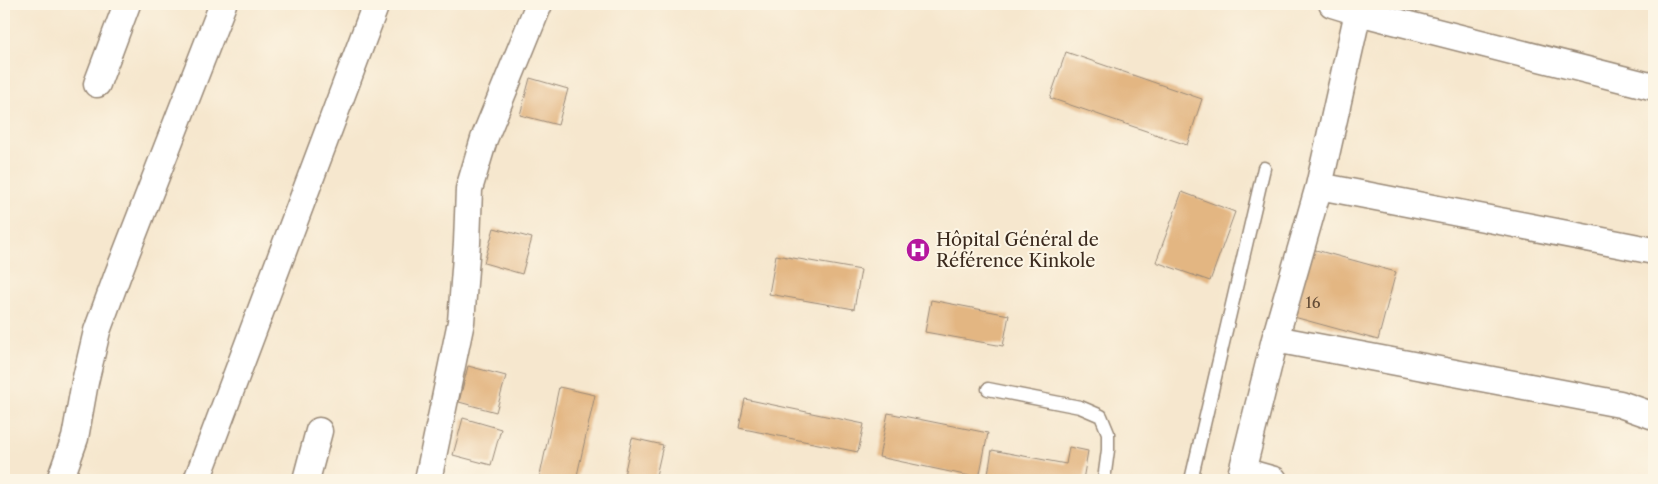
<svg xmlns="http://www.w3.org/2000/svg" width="1658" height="484" font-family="'Libre Caslon Text',serif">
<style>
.building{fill:#e3b682}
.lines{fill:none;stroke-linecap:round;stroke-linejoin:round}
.service-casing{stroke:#988876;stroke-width:15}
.minor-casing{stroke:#988876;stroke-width:29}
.service{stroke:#fff;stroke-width:12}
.minor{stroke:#fff;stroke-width:26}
.labels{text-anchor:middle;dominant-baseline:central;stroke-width:4;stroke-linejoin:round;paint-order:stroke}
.number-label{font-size:15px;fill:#654d37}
.poi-label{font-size:18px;fill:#3b2a1e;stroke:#fcf5e5;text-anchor:start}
</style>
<rect width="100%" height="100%" fill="#fcf5e5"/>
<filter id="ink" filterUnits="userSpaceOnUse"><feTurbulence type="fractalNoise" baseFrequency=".02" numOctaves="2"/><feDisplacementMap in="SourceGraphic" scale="10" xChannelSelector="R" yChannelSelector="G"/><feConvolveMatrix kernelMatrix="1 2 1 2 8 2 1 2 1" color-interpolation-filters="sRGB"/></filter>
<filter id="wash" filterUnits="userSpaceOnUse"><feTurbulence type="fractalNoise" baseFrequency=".0096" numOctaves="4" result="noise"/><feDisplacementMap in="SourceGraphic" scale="20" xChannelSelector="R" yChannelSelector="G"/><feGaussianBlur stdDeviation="1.12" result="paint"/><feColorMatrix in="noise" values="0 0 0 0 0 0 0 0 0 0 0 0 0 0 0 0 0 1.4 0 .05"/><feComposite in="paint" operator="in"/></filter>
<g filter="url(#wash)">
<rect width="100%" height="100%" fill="#f6e7ce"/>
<g id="blocks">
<path class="building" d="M 1066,52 L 1202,99 L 1187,145 L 1050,98 Z
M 530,78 L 568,89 L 558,125 L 520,115 Z
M 1182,192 L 1235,212 L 1210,281 L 1156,262 Z
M 494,228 L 532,238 L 522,274 L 484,263 Z
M 1312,249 L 1396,272 L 1378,340 L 1294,317 Z
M 776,255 L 861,270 L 854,309 L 769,294 Z
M 931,300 L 1009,315 L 1003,346 L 925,332 Z
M 468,366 L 506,376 L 496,412 L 459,402 Z
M 559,387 L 595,395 L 576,480 L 539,480 Z
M 745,399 L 864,424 L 858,452 L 739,428 Z
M 888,413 L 988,433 L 979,478 L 879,457 Z
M 463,418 L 501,429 L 491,465 L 453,455 Z
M 632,438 L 663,445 L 655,480 L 623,480 Z
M 1069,447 L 1088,451 L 1083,480 L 987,480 L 992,450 L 1066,464 Z"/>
</g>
</g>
<g filter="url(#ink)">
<use href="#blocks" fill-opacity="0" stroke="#988876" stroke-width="1"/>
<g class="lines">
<g class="service-casing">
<path id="service" d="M 988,389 L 1080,407 L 1101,416 L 1108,433 L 1108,450 L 1104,480
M 1191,480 L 1264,168"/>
</g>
<g class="minor-casing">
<path id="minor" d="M 1332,4 L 1358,12 L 1654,87
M 97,84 L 127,4
M 1319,186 L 1654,251
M 1275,339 L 1620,404 L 1654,416
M 1242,471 L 1274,480
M 60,480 L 75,438 L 85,382 L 97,331 L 118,274 L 223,4
M 197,480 L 376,4
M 306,480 L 319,431
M 428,480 L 461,322 L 467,243 L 469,189 L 484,139 L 539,4
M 1240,480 L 1275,339 L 1319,186 L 1358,12"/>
</g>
<use href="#service" class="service"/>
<use href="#minor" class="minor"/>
</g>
</g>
<defs>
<g id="hospital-disc" transform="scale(1.25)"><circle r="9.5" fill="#b5179e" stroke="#fcf5e5"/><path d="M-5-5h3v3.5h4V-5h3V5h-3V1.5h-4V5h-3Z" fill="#fff"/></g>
</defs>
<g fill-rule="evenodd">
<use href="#hospital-disc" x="918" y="250"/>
</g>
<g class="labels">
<g class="number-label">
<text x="1313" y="302">16</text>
</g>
<g class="poi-label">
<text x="936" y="240">Hôpital Général de<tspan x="936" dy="21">Référence Kinkole</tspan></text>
</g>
</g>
<rect width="1658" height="484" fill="none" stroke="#fcf5e5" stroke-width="20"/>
</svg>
